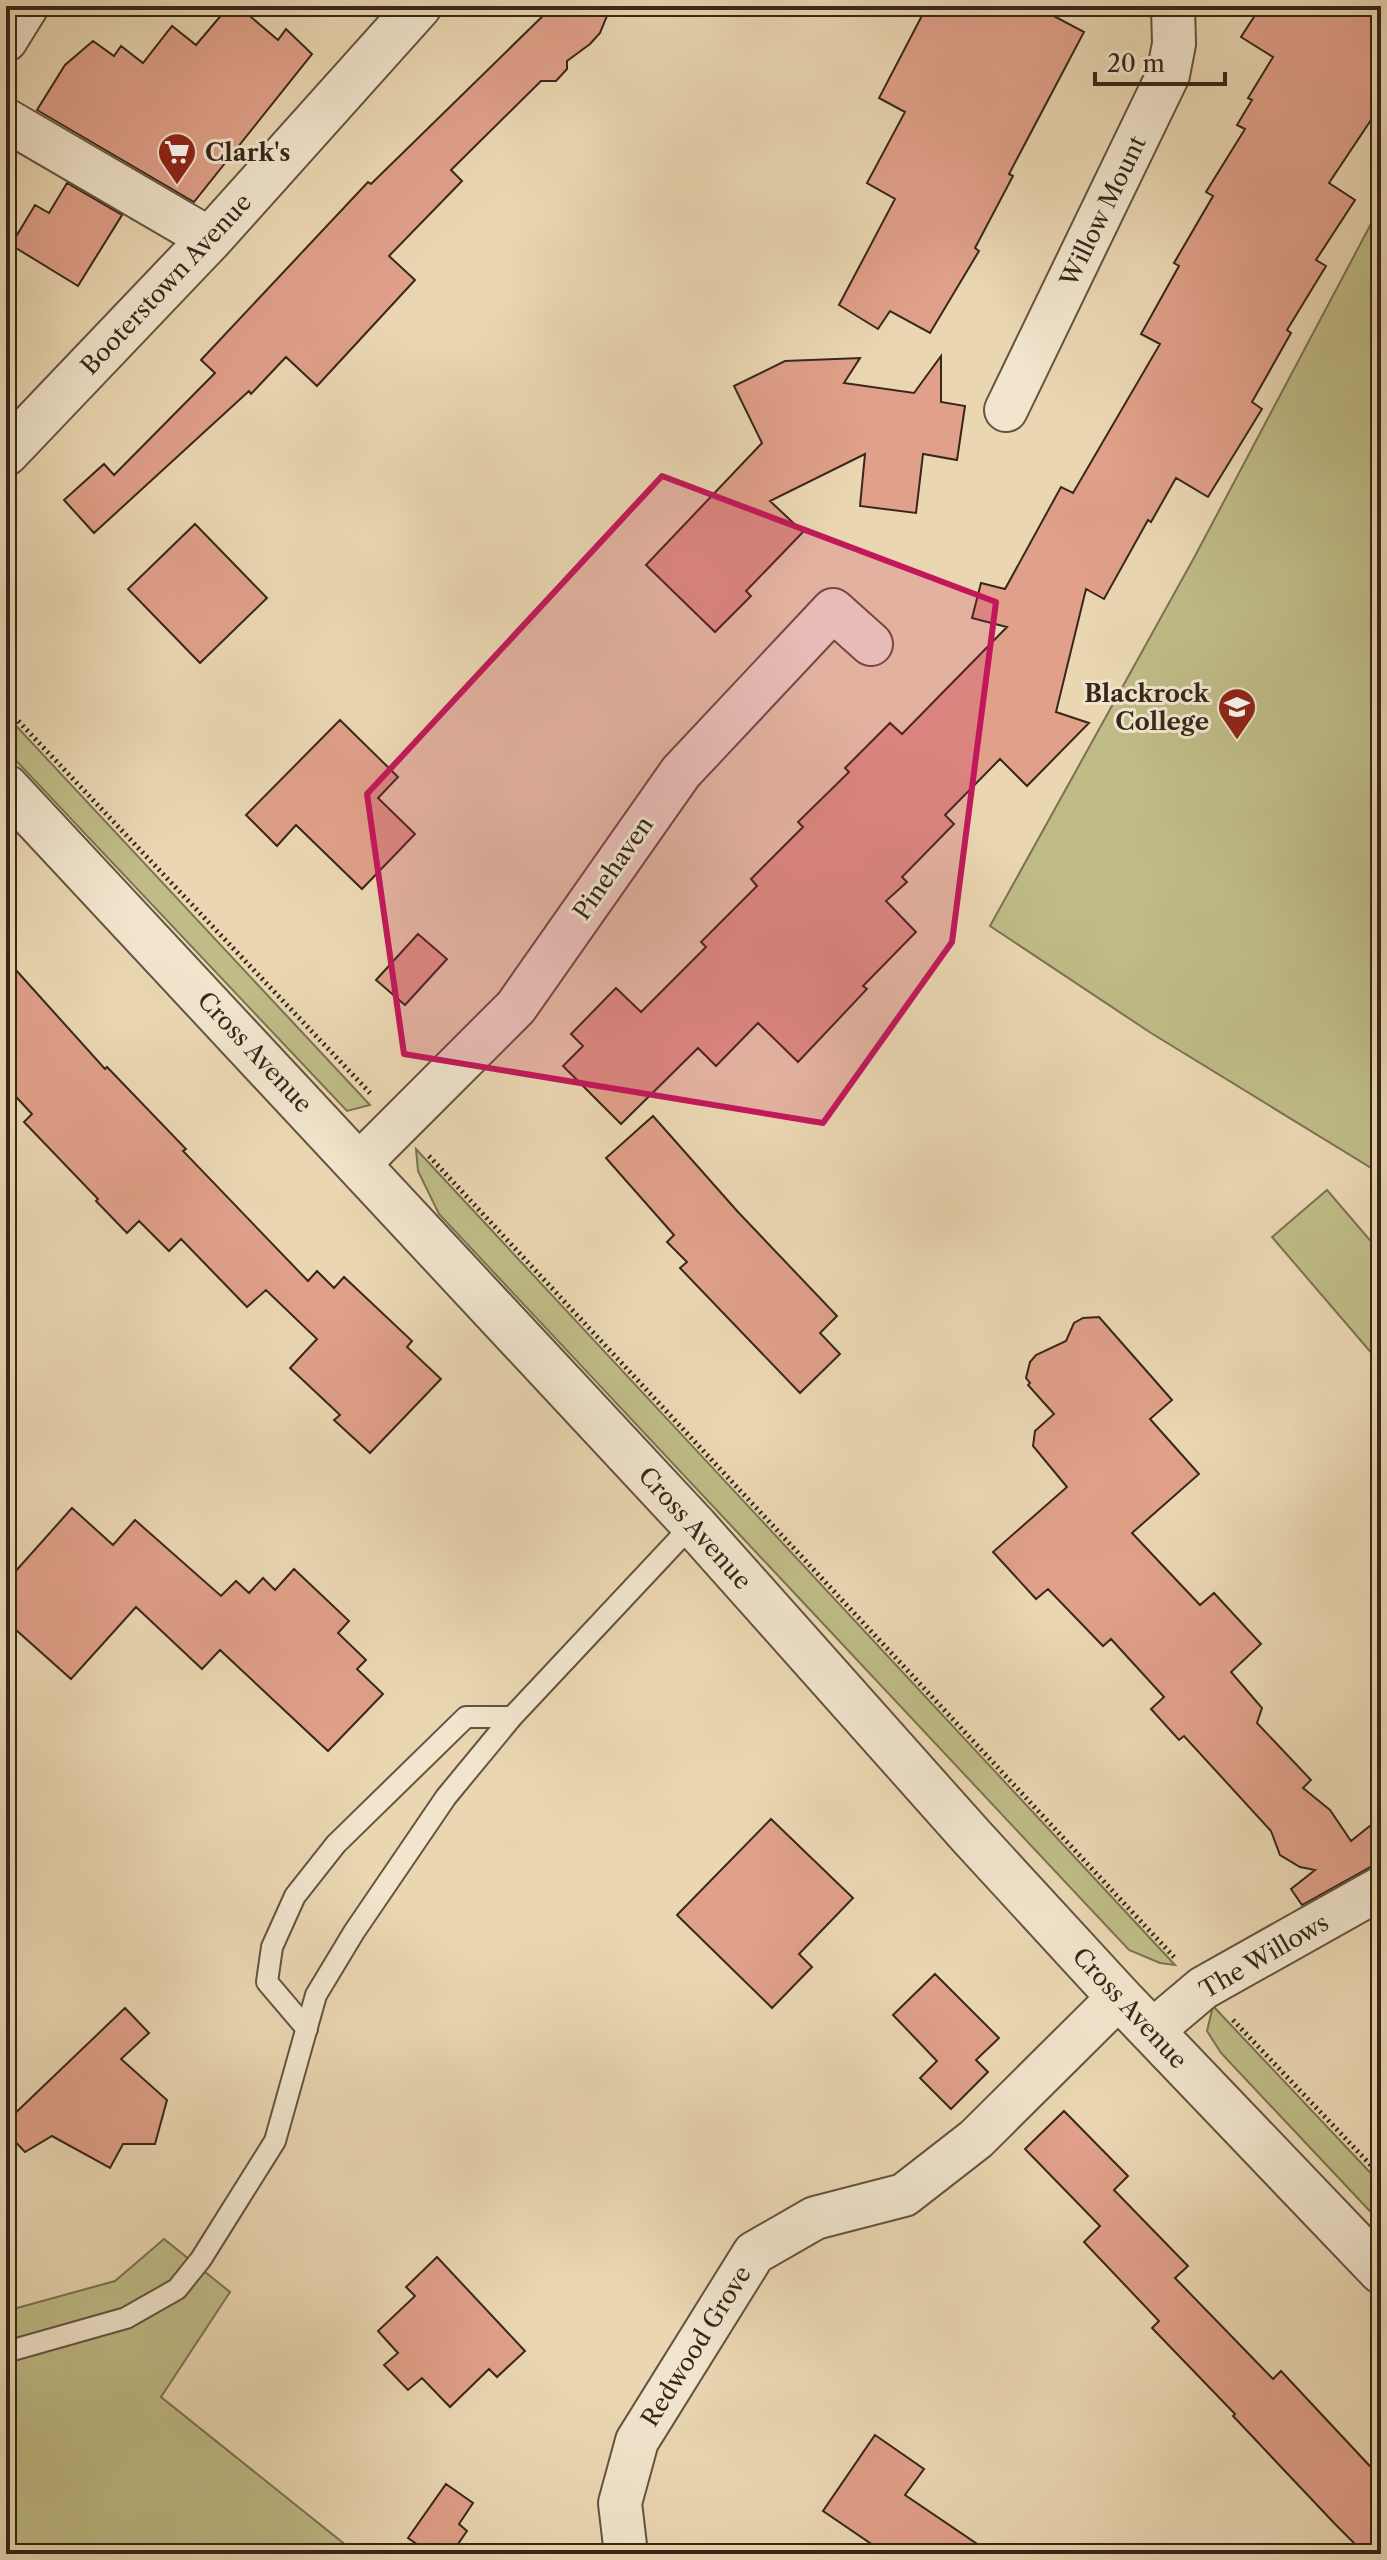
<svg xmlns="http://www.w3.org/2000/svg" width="1387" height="2560" font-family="'Libre Caslon Text',serif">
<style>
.green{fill:#bfbc87;stroke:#7b7251;stroke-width:2}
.building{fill:#e0a089;stroke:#37271b;stroke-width:2}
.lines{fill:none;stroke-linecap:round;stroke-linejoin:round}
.service-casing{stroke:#645341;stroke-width:24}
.minor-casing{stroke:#645341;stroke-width:46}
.tertiary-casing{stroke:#645341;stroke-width:48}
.path{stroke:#37271b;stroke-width:5;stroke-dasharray:2 4;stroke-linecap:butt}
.service{stroke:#f1e5cd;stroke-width:20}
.minor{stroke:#f1e5cd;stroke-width:42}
.tertiary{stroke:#f1e5cd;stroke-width:44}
.marked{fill:#c2185b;fill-opacity:0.2;stroke:#c2185b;stroke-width:6;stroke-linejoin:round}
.labels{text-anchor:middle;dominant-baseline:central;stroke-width:6;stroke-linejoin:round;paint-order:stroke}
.poi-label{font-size:24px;font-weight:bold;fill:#37271b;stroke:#f1e5cd;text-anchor:start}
.street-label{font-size:24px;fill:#37271b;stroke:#f1e5cd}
</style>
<rect width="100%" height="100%" fill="#ead7b2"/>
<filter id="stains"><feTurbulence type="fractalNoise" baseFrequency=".0025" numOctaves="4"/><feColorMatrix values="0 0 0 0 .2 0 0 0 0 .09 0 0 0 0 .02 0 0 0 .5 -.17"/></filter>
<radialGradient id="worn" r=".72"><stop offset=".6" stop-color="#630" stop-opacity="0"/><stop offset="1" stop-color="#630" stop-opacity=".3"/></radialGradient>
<path class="green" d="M 1381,205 L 1381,1174 L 1151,1033 L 990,926 L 1195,556 Z
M 6,715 L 370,1105 L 347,1111 L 6,750 Z
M 416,1149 L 1175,1965 L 1160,1963 L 1129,1950 L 439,1214 L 418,1171 Z
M 1327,1190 L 1381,1253 L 1381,1350 L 1374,1356 L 1272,1237 Z
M 1213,2006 L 1381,2184 L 1381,2223 L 1221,2053 L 1207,2031 Z
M 164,2239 L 230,2292 L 161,2397 L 357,2554 L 6,2554 L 6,2311 L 115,2281 Z"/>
<path class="building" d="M 229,6 L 238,6 L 278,40 L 286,29 L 312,54 L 194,202 L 37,110 L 65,65 L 93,41 L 114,56 L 121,46 L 143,63 L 172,26 L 196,45 Z
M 553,6 L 611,6 L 600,33 L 590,44 L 567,61 L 567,69 L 556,81 L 541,81 L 451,170 L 462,181 L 389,256 L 415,280 L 317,386 L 286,357 L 251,394 L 249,391 L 94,533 L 64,500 L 104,464 L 114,475 L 215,373 L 201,360 L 368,182 L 371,184 Z
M 927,6 L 1035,6 L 1084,32 L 1009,174 L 1013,176 L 975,248 L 979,251 L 930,333 L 890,311 L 878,329 L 839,305 L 895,199 L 867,183 L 905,112 L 879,98 Z
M 1261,6 L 1381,6 L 1381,105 L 1329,183 L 1355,200 L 1316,260 L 1326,266 L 1287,330 L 1291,333 L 1252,402 L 1262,409 L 1208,497 L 1176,478 L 1151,522 L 1148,520 L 1104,599 L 1086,589 L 1056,712 L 1089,723 L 1027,786 L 1000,759 L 945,815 L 954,824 L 902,877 L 907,882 L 886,901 L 916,932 L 863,986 L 867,989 L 798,1062 L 758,1023 L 716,1066 L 698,1048 L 621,1124 L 563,1066 L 583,1046 L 571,1034 L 616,988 L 641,1012 L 706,947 L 701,942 L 757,886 L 751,879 L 803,827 L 798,822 L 849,772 L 845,768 L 890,723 L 902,734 L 1007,627 L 972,618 L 981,583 L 1005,589 L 1061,487 L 1073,493 L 1160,344 L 1141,334 L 1179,266 L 1174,263 L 1213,196 L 1206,192 L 1245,129 L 1237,125 L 1252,100 L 1248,98 L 1273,57 L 1241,37 Z
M 67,183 L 122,215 L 78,286 L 11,245 L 35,205 L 49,213 Z
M 941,356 L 941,402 L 965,406 L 957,460 L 923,454 L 916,513 L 860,506 L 865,454 L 770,501 L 803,532 L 746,591 L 751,596 L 715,632 L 646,565 L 762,443 L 734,386 L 785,361 L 860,358 L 844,383 L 914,393 Z
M 195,524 L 267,598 L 200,663 L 128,589 Z
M 340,720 L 398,777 L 378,798 L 415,834 L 362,889 L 296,825 L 277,846 L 246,815 Z
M 418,934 L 447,959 L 405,1005 L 376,980 Z
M 6,959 L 105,1069 L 107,1067 L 186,1149 L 183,1151 L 308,1281 L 317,1271 L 334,1288 L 344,1277 L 412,1341 L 407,1347 L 441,1379 L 370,1453 L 334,1420 L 340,1415 L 290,1368 L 317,1339 L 266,1290 L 247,1307 L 181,1239 L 169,1251 L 139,1221 L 127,1233 L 96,1201 L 98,1199 L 24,1122 L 32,1114 L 6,1086 Z
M 653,1116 L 738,1212 L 837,1316 L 820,1333 L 840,1354 L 800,1393 L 680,1268 L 687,1262 L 667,1242 L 674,1235 L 606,1158 Z
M 1099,1317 L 1172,1400 L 1150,1419 L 1199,1474 L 1132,1533 L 1200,1605 L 1214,1593 L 1261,1644 L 1231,1672 L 1262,1708 L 1257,1723 L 1311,1780 L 1303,1788 L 1330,1810 L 1351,1841 L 1381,1817 L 1381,1861 L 1302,1905 L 1291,1889 L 1315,1870 L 1300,1867 L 1280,1855 L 1271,1831 L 1184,1736 L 1179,1740 L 1151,1709 L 1164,1697 L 1111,1639 L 1103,1646 L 1048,1589 L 1036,1599 L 993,1552 L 1067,1487 L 1033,1446 L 1035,1431 L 1054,1414 L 1028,1385 L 1030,1383 L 1026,1378 L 1030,1362 L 1036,1355 L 1066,1341 L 1074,1323 L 1083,1318 Z
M 72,1508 L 113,1545 L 135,1520 L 221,1596 L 236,1581 L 249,1593 L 263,1578 L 275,1590 L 294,1569 L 349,1621 L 338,1633 L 366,1660 L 357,1669 L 383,1694 L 328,1751 L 220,1650 L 202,1669 L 136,1607 L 71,1679 L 6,1621 L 6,1582 Z
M 771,1819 L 853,1898 L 799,1954 L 812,1967 L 772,2008 L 677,1915 Z
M 935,1974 L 999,2038 L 976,2060 L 988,2072 L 951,2109 L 920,2078 L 937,2061 L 893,2015 Z
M 125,2008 L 149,2033 L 121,2059 L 167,2100 L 155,2144 L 123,2144 L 110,2168 L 52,2136 L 25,2152 L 6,2132 L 6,2122 Z
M 1064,2111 L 1128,2176 L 1114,2190 L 1188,2266 L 1175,2278 L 1273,2379 L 1281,2371 L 1381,2478 L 1381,2554 L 1365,2554 L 1335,2524 L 1233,2416 L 1235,2414 L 1152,2328 L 1159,2321 L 1084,2242 L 1100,2226 L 1025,2149 Z
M 437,2257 L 525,2351 L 497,2377 L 489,2369 L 450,2407 L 422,2378 L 408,2390 L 384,2365 L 398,2353 L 378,2331 L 415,2296 L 406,2287 Z
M 875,2435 L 924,2469 L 905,2495 L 992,2554 L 886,2554 L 823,2511 Z
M 446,2484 L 473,2503 L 459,2524 L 467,2531 L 451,2554 L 431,2554 L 408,2538 Z"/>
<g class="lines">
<g class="service-casing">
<path id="service" d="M 307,2029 L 267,1982 L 272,1947 L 295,1896 L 336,1844 L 466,1717 L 512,1717
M 6,2352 L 126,2318 L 177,2289 L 201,2259 L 275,2141 L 316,1995 L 354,1932 L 446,1797 L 512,1717 L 693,1524"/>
</g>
<g class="minor-casing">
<path id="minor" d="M 6,40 L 27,6
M 6,120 L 210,239
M 1006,410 L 1168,75 L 1174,44 L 1173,6
M 359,1164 L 516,1007 L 681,772 L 833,610 L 871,644
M 1152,2031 L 1203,1988 L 1381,1888
M 626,2554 L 620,2503 L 637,2441 L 754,2253 L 815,2218 L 904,2195 L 976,2139 L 1119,1997"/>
</g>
<g class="tertiary-casing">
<path id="tertiary" d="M 6,453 L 210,239 L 419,6
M 6,787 L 693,1524 L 971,1836 L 1119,1997 L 1381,2271"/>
</g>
<path class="path" d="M 6,708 L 370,1093
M 429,1156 L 1174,1957
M 1233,2020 L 1381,2176"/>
<use href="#service" class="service"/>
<use href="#minor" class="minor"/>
<use href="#tertiary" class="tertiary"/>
</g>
<path class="marked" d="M 662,476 L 996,602 L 952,942 L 823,1123 L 404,1054 L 367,794 Z"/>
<defs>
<g id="supermarket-pin" transform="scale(2)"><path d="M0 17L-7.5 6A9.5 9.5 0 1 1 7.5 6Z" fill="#8f2418" stroke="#f1e5cd"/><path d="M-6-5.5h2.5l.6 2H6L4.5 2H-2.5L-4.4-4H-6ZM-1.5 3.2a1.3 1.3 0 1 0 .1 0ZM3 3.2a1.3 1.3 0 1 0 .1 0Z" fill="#fff"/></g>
<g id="school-pin" transform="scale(2)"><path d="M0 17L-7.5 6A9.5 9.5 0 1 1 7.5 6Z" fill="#8f2418" stroke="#f1e5cd"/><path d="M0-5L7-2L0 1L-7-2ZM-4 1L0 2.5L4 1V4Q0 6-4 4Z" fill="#fff"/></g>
</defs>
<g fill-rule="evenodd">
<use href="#supermarket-pin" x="177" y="152"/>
<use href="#school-pin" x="1237" y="707"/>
</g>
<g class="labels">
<g class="poi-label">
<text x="205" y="152">Clark's</text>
<text x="1209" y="693" text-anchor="end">Blackrock<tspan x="1209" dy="28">College</tspan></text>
</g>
<g class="street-label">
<text transform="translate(1103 211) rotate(-64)">Willow Mount</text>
<text transform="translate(166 284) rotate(-47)">Booterstown Avenue</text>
<text transform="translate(613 868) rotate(-55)">Pinehaven</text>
<text transform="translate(255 1052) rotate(47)">Cross Avenue</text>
<text transform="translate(695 1528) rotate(48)">Cross Avenue</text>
<text transform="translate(1264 1956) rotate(-30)">The Willows</text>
<text transform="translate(1130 2008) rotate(47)">Cross Avenue</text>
<text transform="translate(696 2346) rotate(-58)">Redwood Grove</text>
</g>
</g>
<rect width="1387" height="2560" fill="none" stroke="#ead7b2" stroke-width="32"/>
<rect x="8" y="8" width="1371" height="2544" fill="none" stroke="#37271b" stroke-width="4"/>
<rect x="16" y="16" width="1355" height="2528" fill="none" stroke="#37271b" stroke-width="2"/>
<path d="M1095 72v12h130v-12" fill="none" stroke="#37271b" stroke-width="4"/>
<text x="1107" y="72" font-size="24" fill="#37271b" stroke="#f1e5cd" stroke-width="6" paint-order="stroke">20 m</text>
<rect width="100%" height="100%" filter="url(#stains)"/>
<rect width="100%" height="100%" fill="url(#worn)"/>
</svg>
